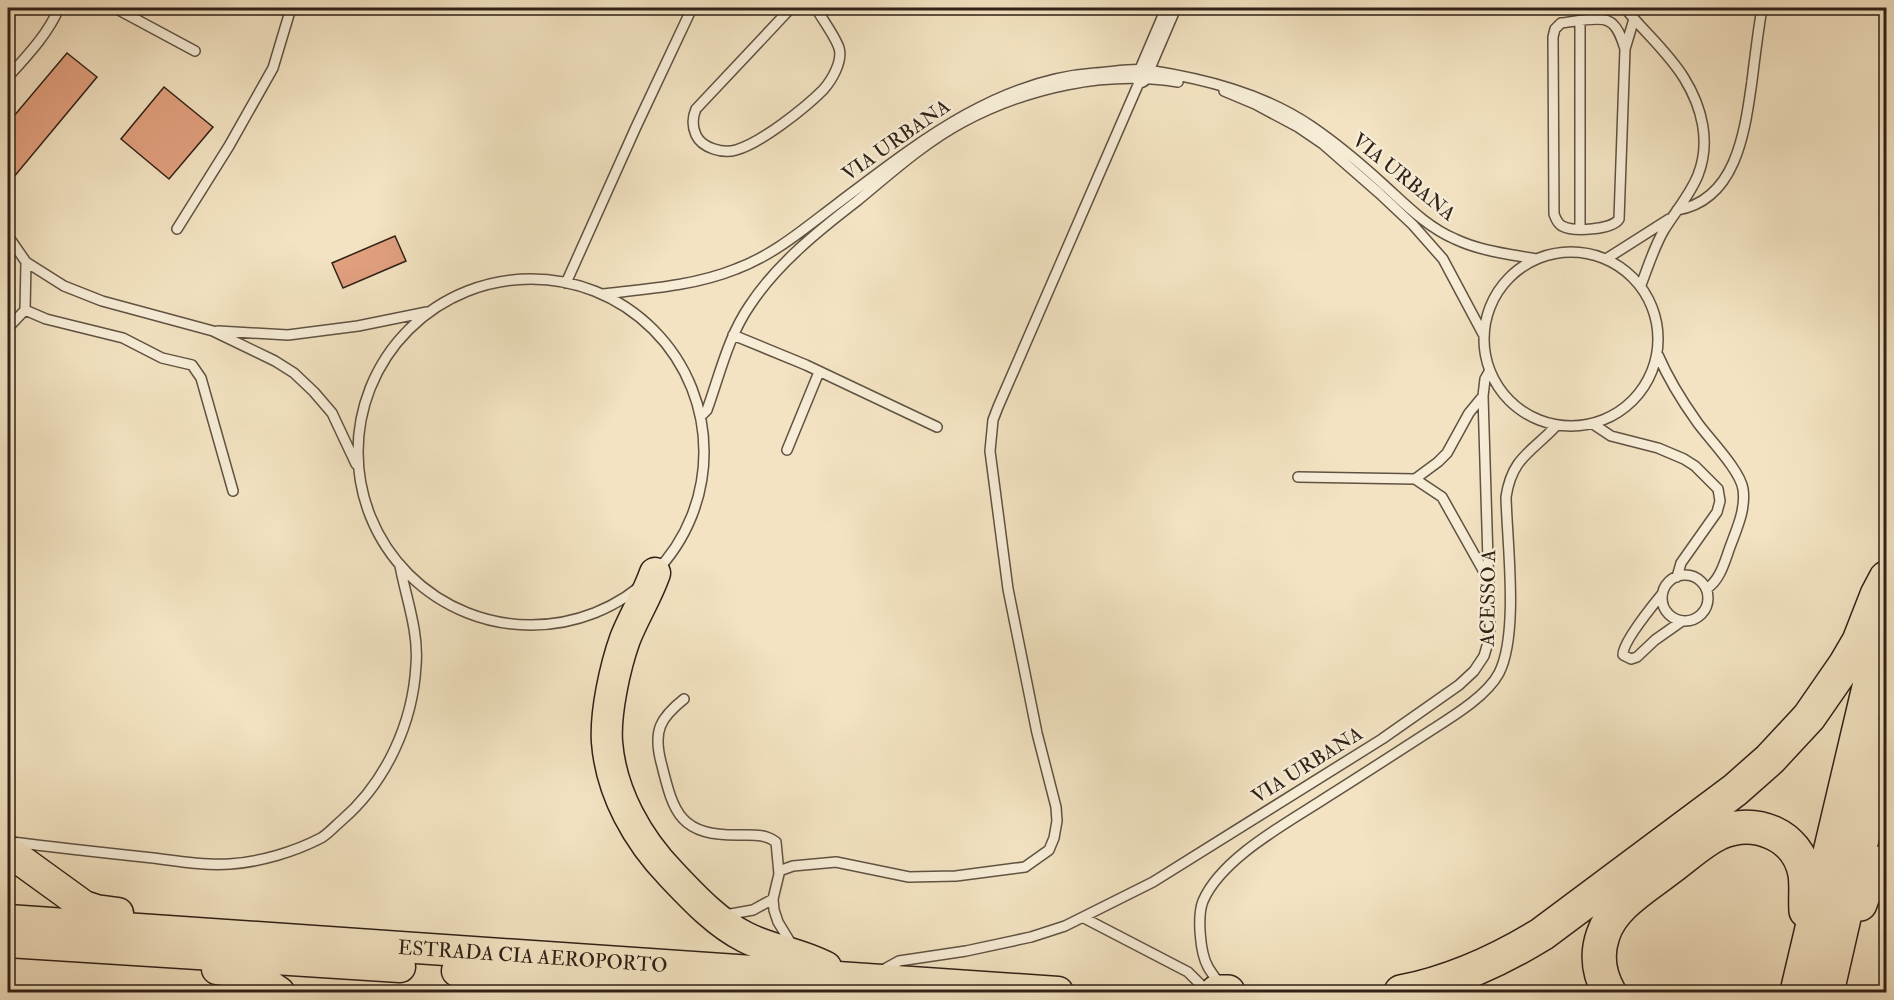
<svg xmlns="http://www.w3.org/2000/svg" width="1894" height="1000" font-family="'IM FELL Double Pica',serif">
<style>
.building{fill:#e2a07f;stroke:#2f2117;stroke-width:1.5}
.lines{fill:none;stroke-linecap:round;stroke-linejoin:round}
.service-casing{stroke:#605242;stroke-width:12}
.minor-casing{stroke:#605242;stroke-width:21}
.trunk-casing{stroke:#2f2117;stroke-width:33}
.motorway-casing{stroke:#2f2117;stroke-width:36}
.service{stroke:#f7edd7;stroke-width:9}
.minor{stroke:#f7edd7;stroke-width:18}
.trunk{stroke:#f3e3c2;stroke-width:30}
.motorway{stroke:#f3e3c2;stroke-width:33}
.labels{text-anchor:middle;dominant-baseline:central;stroke-width:5;stroke-linejoin:round;paint-order:stroke}
.street-label{font-size:20px;fill:#2f2117;stroke:#f7edd7}
</style>
<rect width="100%" height="100%" fill="#f3e3c2"/>
<filter id="stains"><feTurbulence type="fractalNoise" baseFrequency=".00333" numOctaves="4"/><feColorMatrix values="0 0 0 0 .2 0 0 0 0 .09 0 0 0 0 .02 0 0 0 .5 -.17"/></filter>
<radialGradient id="worn" r=".72"><stop offset=".6" stop-color="#630" stop-opacity="0"/><stop offset="1" stop-color="#630" stop-opacity=".3"/></radialGradient>
<path class="building" d="M 67,53 L 97,77 L 8,184 L 8,123 Z
M 164,87 L 213,127 L 169,179 L 121,139 Z
M 395,236 L 406,261 L 343,288 L 332,263 Z"/>
<g class="lines">
<g class="service-casing">
<path id="service" d="M 115,8 L 195,51
M 791,8 L 696,109 C 692,118 692,126 696,135 C 702,148 723,154 736,150 C 761,143 805,108 823,90 C 832,80 843,61 839,48 C 835,36 822,19 816,8
M 1625,8 C 1644,32 1668,52 1684,78 C 1702,107 1711,142 1698,175 C 1690,195 1675,212 1664,230 C 1654,247 1648,267 1641,285
M 1580,21 L 1580,229
M 1625,49 C 1622,40 1618,25 1608,21 C 1599,16 1572,22 1561,23 L 1555,29 L 1553,37 L 1554,214 C 1556,219 1557,223 1562,226 C 1573,232 1612,230 1619,219 L 1625,49 L 1634,19
M 8,77 C 27,56 48,34 59,8
M 1224,91 L 1255,104 L 1298,127 L 1323,144 L 1379,193 L 1413,225 L 1443,259 L 1483,334
M 1677,210 C 1737,200 1745,130 1752,81 C 1755,56 1758,32 1762,8
M 177,229 L 229,146 L 273,68 L 291,8
M 8,236 L 26,262 L 64,286 L 102,301 L 213,331 L 275,361 L 294,373 L 314,392 L 332,413 L 356,464
M1484 339a87 87 0 1 1 174 0a87 87 0 1 1-174 0Z
M 1606,259 L 1669,219
M358 452a173 173 0 1 1 346 0a173 173 0 1 1-346 0Z
M 566,283 L 636,127 L 692,8
M 602,294 C 646,289 694,286 736,269 C 774,255 805,228 837,204 C 914,146 995,80 1095,73 C 1112,72 1131,68 1148,70 C 1205,79 1262,93 1311,126 C 1336,143 1361,164 1384,185 C 1406,205 1427,227 1455,239 C 1480,251 1509,254 1536,259
M 25,310 L 46,319 L 123,338 L 162,358 L 192,365 L 201,378 L 233,491
M 8,328 L 25,310 L 26,262
M 218,331 L 288,335 L 358,326 L 427,312
M 733,335 L 806,365 L 937,427
M 1658,355 C 1668,378 1682,401 1697,422 C 1709,439 1740,470 1743,489 C 1746,509 1737,528 1730,547 C 1725,561 1720,581 1706,589
M 701,416 L 707,410 C 720,374 728,337 750,305 C 777,264 818,231 857,201 C 891,173 924,143 963,122 C 1027,88 1105,70 1178,82
M 1593,424 L 1611,436 L 1658,448 L 1684,459 L 1695,466 L 1718,489 L 1720,501 L 1717,512 L 1681,563 L 1677,577
M 787,450 L 819,372
M 1298,477 L 1415,479 L 1442,497 L 1488,579
M 1415,479 L 1438,462 L 1447,453 L 1469,413 L 1483,396
M1662 598a23 23 0 1 1 46 0a23 23 0 1 1-46 0Z
M 1662,594 C 1653,605 1622,643 1623,655 L 1631,659 L 1637,657 L 1655,640 L 1682,621
M 684,699 C 660,718 653,731 661,762 C 674,815 680,836 741,835 C 754,835 765,834 776,842 L 779,874 L 773,899 L 774,910 L 778,922 L 792,945
M 12,842 C 59,848 106,853 153,858 C 177,861 205,866 230,864 C 260,862 294,852 321,838 C 328,834 335,826 342,820 C 386,782 413,723 416,665 C 419,632 406,598 400,566
M 779,871 L 793,866 L 836,862 L 909,877 L 956,876 L 1025,867 L 1049,850 L 1054,838 L 1057,821 L 1056,807 L 1037,733 L 1008,589 L 990,451 L 993,420 L 998,407 L 1141,78
M 725,915 L 753,910 L 773,899
M 1084,918 L 1188,972 L 1208,992
M 881,971 L 899,961 L 966,951 L 1031,937 L 1065,926 L 1153,882 L 1382,739 L 1459,685 L 1474,671 L 1484,656 L 1489,639 L 1490,626 L 1483,396 L 1485,379 L 1489,372
M 1221,986 C 1217,980 1212,974 1208,967 C 1200,953 1197,916 1203,901 C 1222,857 1289,822 1327,797 C 1362,775 1396,753 1430,731 C 1452,717 1487,696 1499,673 C 1519,634 1507,542 1506,497 C 1512,457 1532,452 1556,426"/>
</g>
<g class="minor-casing">
<path id="minor" d="M 1141,78 L 1171,8"/>
</g>
<g class="trunk-casing">
<g id="trunk">
<path d="M 655,573 C 647,596 634,616 625,639 C 615,667 605,713 607,742 C 611,793 638,840 672,875 C 693,897 717,923 745,937 C 770,950 800,953 826,967"/>
<path d="M 8,851 L 84,906 L 96,910 L 118,913"/>
<path id="s1" d="M 8,920 L 1058,992"/>
<path d="M 8,942 L 400,967"/>
<path d="M 217,969 C 240,971 260,978 279,992"/>
<path d="M 457,971 L 728,992"/>
</g>
</g>
<g class="motorway-casing">
<path id="motorway" d="M 1860,904 C 1866,887 1871,872 1886,861
M 1217,992 L 1228,992
M 1401,992 C 1452,982 1498,961 1542,934 L 1735,790 L 1770,759 L 1809,717 L 1845,665 L 1859,641 L 1877,595 L 1886,578
M 1609,992 C 1599,974 1596,955 1603,935 C 1612,906 1644,888 1667,870 C 1684,858 1700,842 1719,833 C 1755,817 1798,835 1805,874 C 1807,887 1805,899 1806,911
M 1797,992 L 1886,615
M 1827,992 L 1886,734"/>
</g>
<use href="#service" class="service"/>
<use href="#minor" class="minor"/>
<use href="#trunk" class="trunk"/>
<use href="#motorway" class="motorway"/>
</g>
<g class="labels">
<g class="street-label">
<text transform="translate(896 140) rotate(-35)">VIA URBANA</text>
<text transform="translate(1404 177) rotate(39)">VIA URBANA</text>
<text transform="translate(1488 598) rotate(-89)">ACESSO A</text>
<text transform="translate(1307 765) rotate(-32)">VIA URBANA</text>
<text stroke="none"><textPath href="#s1" startOffset="526">ESTRADA CIA AEROPORTO</textPath></text>
</g>
</g>
<rect width="1894" height="1000" fill="none" stroke="#f3e3c2" stroke-width="30"/>
<rect x="9" y="9" width="1876" height="982" fill="none" stroke="#2f2117" stroke-width="3"/>
<rect x="15" y="15" width="1864" height="970" fill="none" stroke="#2f2117" stroke-width="1.5"/>
<rect width="100%" height="100%" filter="url(#stains)"/>
<rect width="100%" height="100%" fill="url(#worn)"/>
</svg>
